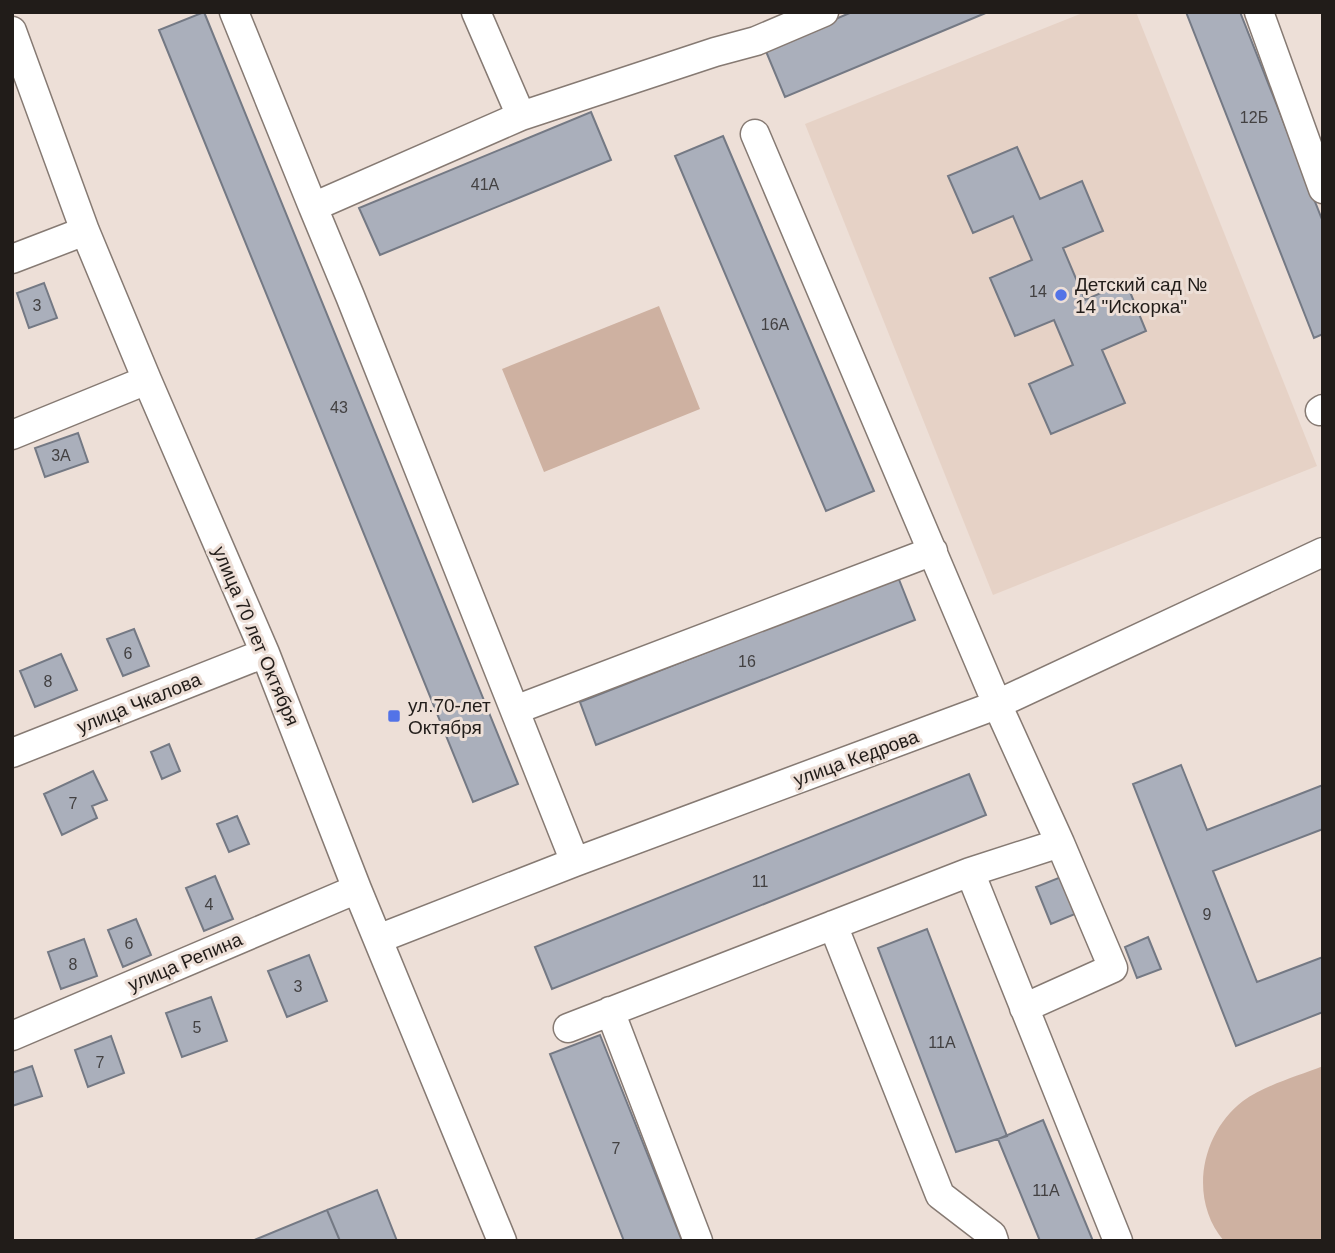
<svg xmlns="http://www.w3.org/2000/svg" width="1335" height="1253" font-family="Arial,sans-serif">
<style>
.built{fill:#e6d2c6}
.green{fill:#ceb1a1}
.building{fill:#aaafbb;stroke:#747984;stroke-width:2}
.lines{fill:none;stroke-linecap:round;stroke-linejoin:round}
.minor-casing{stroke:#867a73;stroke-width:31}
.minor{stroke:#fff;stroke-width:28}
.poi-dot{fill:#5373e7;stroke:#eddfd7;stroke-width:2.5}
.labels{text-anchor:middle;dominant-baseline:central;stroke-width:6;stroke-linejoin:round;paint-order:stroke}
.number-label{font-size:16px;fill:#434142}
.poi-label{font-size:19px;fill:#211c19;stroke:#eddfd7;text-anchor:start}
.street-label{font-size:19px;fill:#211c19;stroke:#eddfd7}
</style>
<rect width="100%" height="100%" fill="#eddfd7"/>
<path class="built" d="M 1085,12 L 1136,12 L 1317,466 L 993,595 L 805,124 Z"/>
<path class="green" d="M 659,306 L 700,409 L 544,472 L 502,369 Z
M 1323,1066 L 1323,1241 L 1224,1241 C 1188,1199 1201,1133 1243,1101 C 1265,1085 1298,1076 1323,1066 Z"/>
<path class="building" d="M 204,12 L 518,784 L 473,802 L 159,30 Z
M 852,12 L 988,12 L 785,97 L 765,49 Z
M 1186,12 L 1240,12 L 1323,222 L 1323,334 L 1314,338 Z
M 591,112 L 611,160 L 380,255 L 359,208 Z
M 723,136 L 874,491 L 826,511 L 675,156 Z
M 1017,147 L 1040,199 L 1082,181 L 1103,231 L 1063,248 L 1085,300 L 1126,282 L 1146,331 L 1102,350 L 1125,403 L 1051,434 L 1029,384 L 1073,365 L 1054,320 L 1015,336 L 990,278 L 1032,260 L 1013,216 L 973,233 L 948,176 Z
M 44,283 L 57,318 L 29,328 L 17,293 Z
M 78,433 L 88,462 L 45,477 L 35,448 Z
M 898,577 L 915,620 L 596,745 L 580,702 Z
M 134,629 L 149,666 L 123,676 L 107,639 Z
M 61,654 L 77,690 L 35,707 L 20,671 Z
M 169,744 L 180,771 L 162,779 L 151,752 Z
M 1181,765 L 1207,830 L 1323,785 L 1323,829 L 1213,871 L 1257,982 L 1323,957 L 1323,1012 L 1236,1046 L 1133,784 Z
M 93,771 L 107,800 L 92,806 L 97,818 L 62,835 L 44,794 Z
M 969,774 L 986,815 L 552,989 L 535,947 Z
M 237,816 L 249,844 L 229,852 L 217,824 Z
M 215,876 L 233,919 L 204,931 L 186,888 Z
M 1061,877 L 1075,914 L 1051,924 L 1036,887 Z
M 136,919 L 151,955 L 123,967 L 108,930 Z
M 927,929 L 1007,1136 L 956,1152 L 878,948 Z
M 1148,937 L 1161,969 L 1137,978 L 1125,947 Z
M 84,939 L 97,976 L 61,989 L 48,952 Z
M 309,955 L 327,1001 L 287,1017 L 268,971 Z
M 211,997 L 227,1041 L 182,1057 L 166,1013 Z
M 600,1035 L 682,1241 L 624,1241 L 550,1054 Z
M 111,1036 L 124,1073 L 88,1087 L 75,1050 Z
M 32,1066 L 42,1096 L 12,1106 L 12,1073 Z
M 1043,1120 L 1093,1241 L 1040,1241 L 998,1139 Z
M 377,1190 L 397,1241 L 340,1241 L 327,1210 Z
M 327,1210 L 340,1241 L 252,1241 Z"/>
<g class="lines">
<g class="minor-casing">
<path id="minor" d="M 234,12 L 313,207 L 521,116 L 715,52 L 756,41 L 824,12
M 476,12 L 521,116
M 1259,12 L 1323,189
M 12,31 L 85,231 L 147,380 L 265,653 L 357,889 L 502,1241
M 755,134 L 997,704 L 1060,843 L 970,872 L 1118,1241
M 313,207 L 350,296 L 575,862
M 12,259 L 85,231
M 1320,411 L 1323,409
M 12,435 L 147,380
M 515,710 L 933,551
M 12,753 L 265,653
M 833,925 L 940,1195 L 992,1235 L 994,1241
M 378,939 L 575,862 L 991,707 L 1323,552
M 1024,1008 L 1113,968 L 1060,843
M 610,1011 L 698,1241
M 568,1028 L 970,872
M 12,1036 L 357,889"/>
</g>
<use href="#minor" class="minor"/>
</g>
<g class="poi-dot">
<circle cx="1061" cy="295" r="7"/>
<rect x="387" y="709" width="14" height="14" rx="3.5"/>
</g>
<g class="labels">
<g class="number-label">
<text x="1254" y="117">12Б</text>
<text x="485" y="184">41А</text>
<text x="1038" y="291">14</text>
<text x="37" y="305">3</text>
<text x="775" y="324">16А</text>
<text x="339" y="407">43</text>
<text x="61" y="455">3А</text>
<text x="128" y="653">6</text>
<text x="747" y="661">16</text>
<text x="48" y="681">8</text>
<text x="73" y="803">7</text>
<text x="760" y="881">11</text>
<text x="209" y="904">4</text>
<text x="1207" y="914">9</text>
<text x="129" y="943">6</text>
<text x="73" y="964">8</text>
<text x="298" y="986">3</text>
<text x="197" y="1027">5</text>
<text x="942" y="1042">11А</text>
<text x="100" y="1062">7</text>
<text x="616" y="1148">7</text>
<text x="1046" y="1190">11А</text>
</g>
<g class="poi-label">
<text x="1075" y="284">Детский сад №<tspan x="1075" dy="22">14 "Искорка"</tspan></text>
<text x="408" y="705">ул.70-лет<tspan x="408" dy="22">Октября</tspan></text>
</g>
<g class="street-label">
<text transform="translate(256 636) rotate(67)">улица 70 лет Октября</text>
<text transform="translate(139 703) rotate(-22)">улица Чкалова</text>
<text transform="translate(856 758) rotate(-20)">улица Кедрова</text>
<text transform="translate(185 962) rotate(-23)">улица Репина</text>
</g>
</g>
<rect width="1335" height="1253" fill="none" stroke="#211c19" stroke-width="28"/>
</svg>
